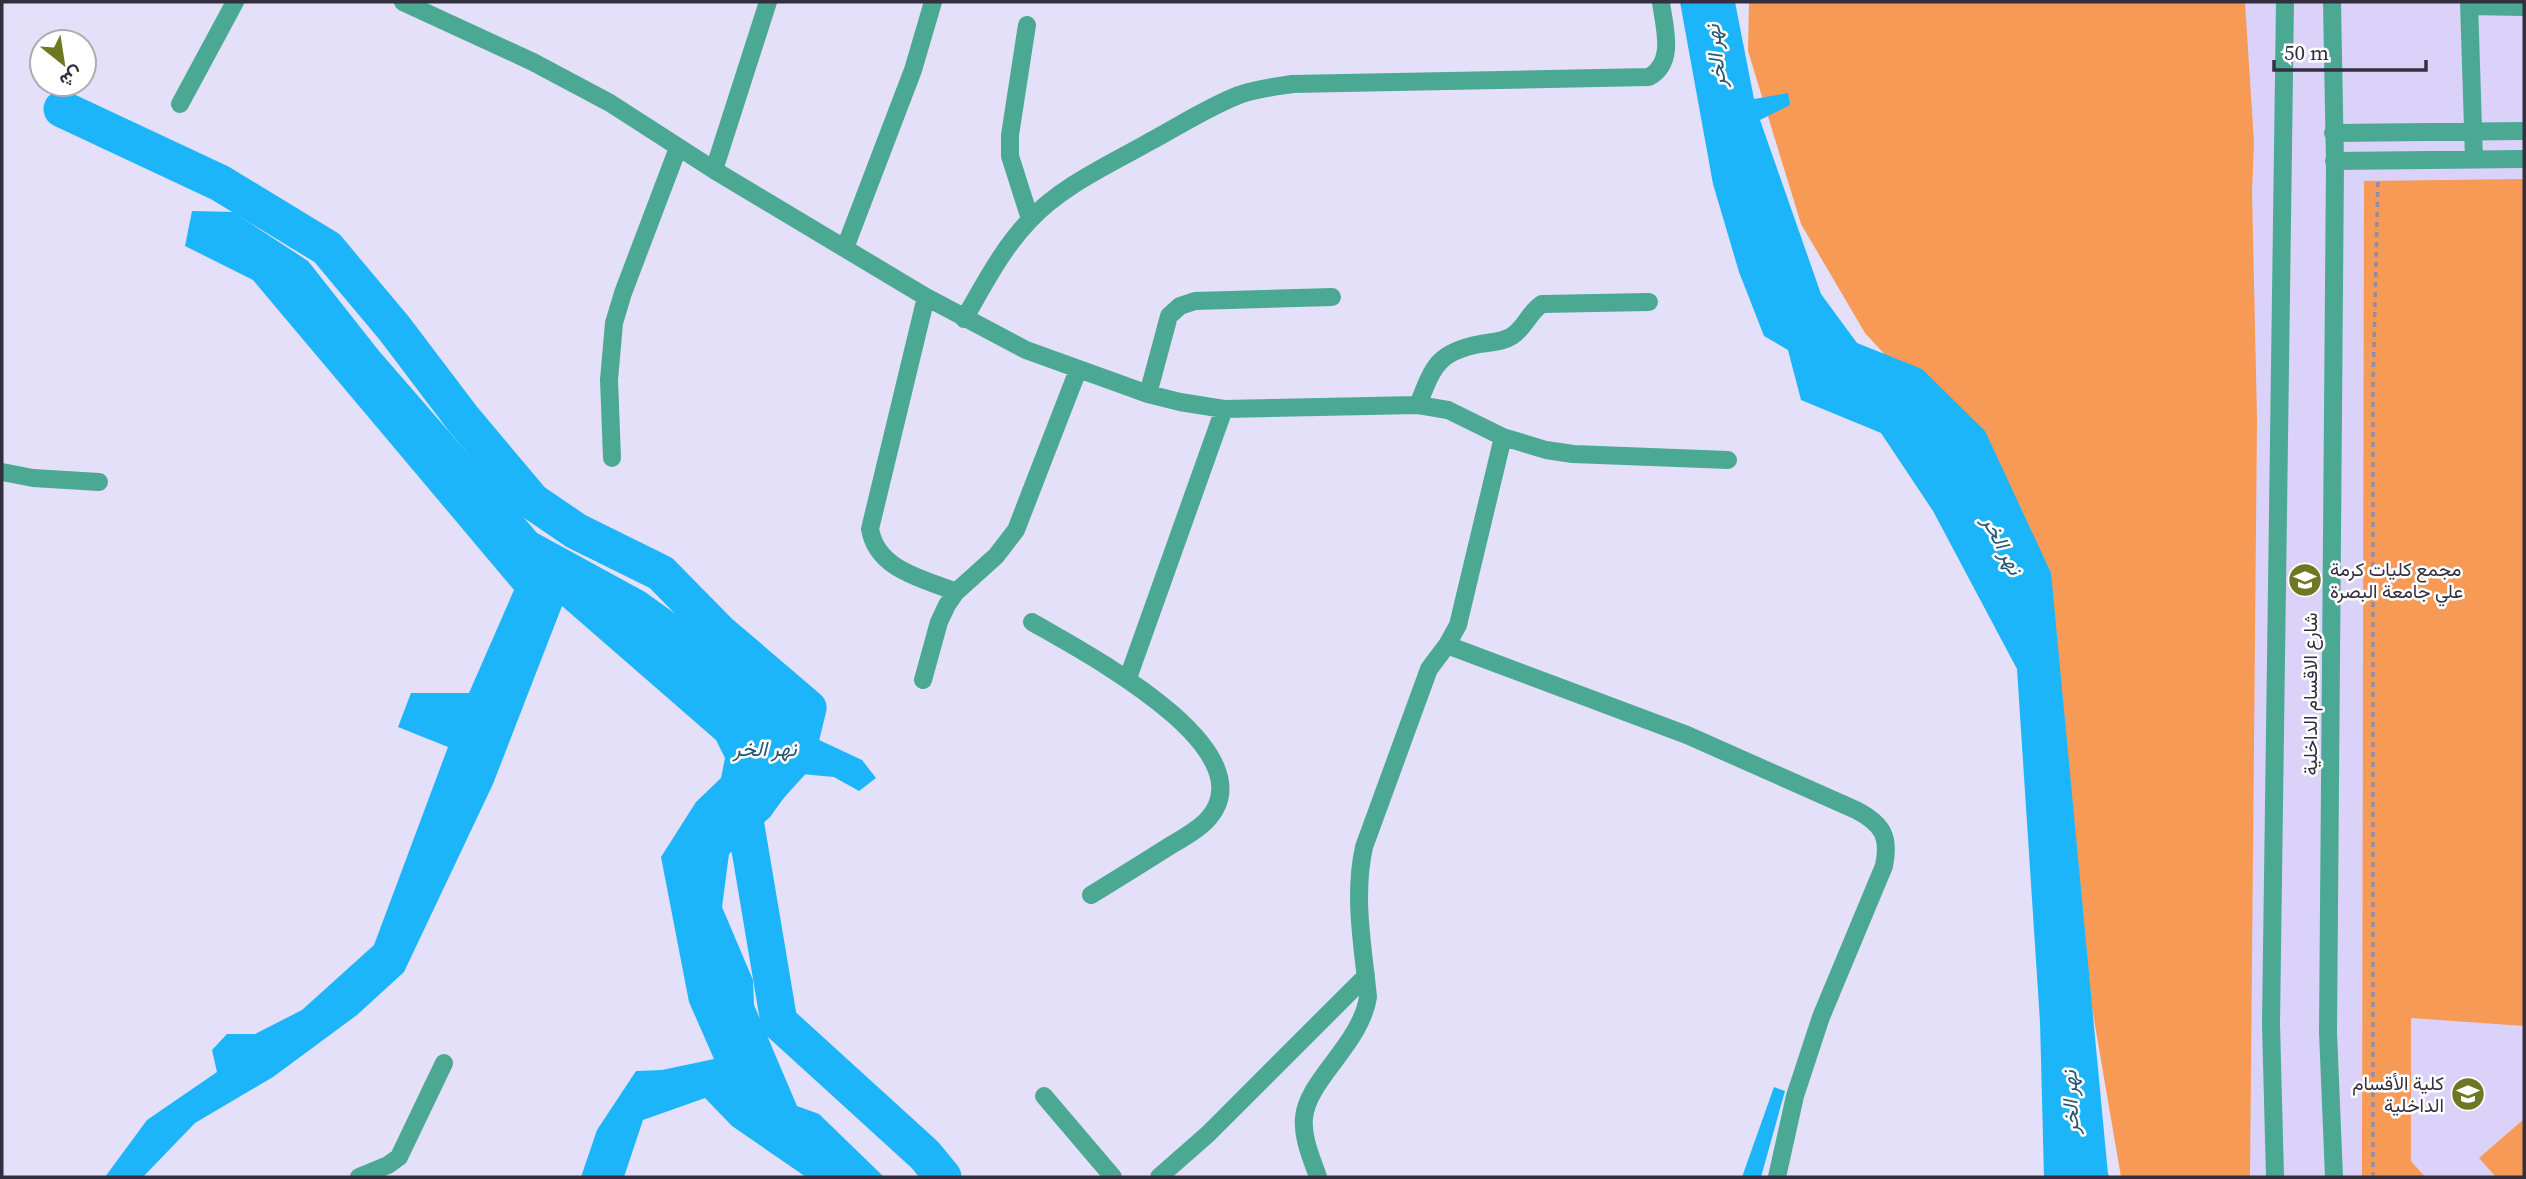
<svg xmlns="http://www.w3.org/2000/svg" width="2526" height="1179" font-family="'Source Serif 4',Vazirmatn,serif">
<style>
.built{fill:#dbd2fa}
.green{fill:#f69a55}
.water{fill:#1cb5f9}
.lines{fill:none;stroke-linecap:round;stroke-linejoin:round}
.river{stroke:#1cb5f9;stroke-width:37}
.path{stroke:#918da2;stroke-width:3.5;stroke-dasharray:5 5;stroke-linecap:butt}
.minor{stroke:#4ba993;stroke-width:18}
.tertiary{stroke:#4ba993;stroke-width:18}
.labels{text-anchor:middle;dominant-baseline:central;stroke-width:5;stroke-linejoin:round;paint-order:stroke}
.poi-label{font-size:19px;fill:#332f3f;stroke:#fff;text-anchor:start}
.street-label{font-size:19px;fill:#332f3f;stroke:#fff}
.water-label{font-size:21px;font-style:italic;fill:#225673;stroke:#fff}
</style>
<rect width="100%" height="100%" fill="#e5e0f9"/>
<path class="built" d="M 1790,2 L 2524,2 L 2524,1177 L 2124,1177 L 2112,924 Z"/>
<path class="green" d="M 1749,2 L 2245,2 L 2254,143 L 2252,192 L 2257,419 L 2250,1177 L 2121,1177 L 2002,482 L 1865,333 L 1801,224 L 1748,51 Z
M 2524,179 L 2524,1026 L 2411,1018 L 2411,1161 L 2425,1177 L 2362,1177 L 2364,181 Z
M 2524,1119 L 2524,1177 L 2496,1177 L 2479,1158 Z"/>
<path class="water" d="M 1680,2 L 1735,2 L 1754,99 L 1788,93 L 1790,105 L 1760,120 L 1821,294 L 1857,343 L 1922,369 L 1985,431 L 2051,573 L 2108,1174 L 2110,1177 L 2044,1177 L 2040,1022 L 2017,669 L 1933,511 L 1881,433 L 1801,400 L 1788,350 L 1764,336 L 1739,272 L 1713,184 Z
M 192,211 L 233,212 L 308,261 L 379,351 L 537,533 L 645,592 L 698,630 L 817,739 L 862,760 L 876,778 L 859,791 L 834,777 L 801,774 L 770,817 L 729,854 L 722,907 L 753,980 L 754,1005 L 797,1106 L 819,1114 L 884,1177 L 806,1177 L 732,1126 L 705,1098 L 643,1120 L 624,1177 L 581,1177 L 597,1130 L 636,1071 L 662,1070 L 714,1059 L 689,1002 L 661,857 L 696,802 L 721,778 L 725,758 L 716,740 L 562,606 L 493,784 L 404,972 L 357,1015 L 273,1077 L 195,1123 L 143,1177 L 105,1177 L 147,1120 L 217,1072 L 212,1050 L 227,1034 L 255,1034 L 302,1010 L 374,945 L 448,747 L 398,727 L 411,693 L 469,693 L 514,590 L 253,280 L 185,246 Z
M 1774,1087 L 1785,1091 L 1761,1177 L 1742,1177 Z"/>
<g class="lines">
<path class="river" d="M 62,109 L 220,183 L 327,248 L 394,328 L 463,419 L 532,501 L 576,531 L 661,573 L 719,632 L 808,708 L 796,757 L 744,814 L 779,1022 L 925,1155 L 943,1177"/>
<path class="path" d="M 2373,1177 L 2373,387 L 2378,177"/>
<path class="minor" d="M 403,2 L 533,62 L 610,103 L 714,170 L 926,297 L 1026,350 L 1148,394 L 1180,402 L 1224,409 L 1418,405 L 1448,410 L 1503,437 L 1546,450 L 1573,454 L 1728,460
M 2469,2 L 2474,159
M 2469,6 L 2524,7
M 1027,25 L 1010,135 L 1010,156 L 1030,219
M 180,104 L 235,2
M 2333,133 L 2524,131
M 2334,161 L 2524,159
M 714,170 L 768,2
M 845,248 L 913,70 L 933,2
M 926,297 L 870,529 C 877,570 922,578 956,592
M 964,319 C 984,285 1002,249 1029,221 C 1061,186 1109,165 1149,142 C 1179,126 1208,107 1239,95 C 1256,89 1274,87 1292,84 L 1649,77 C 1676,62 1664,27 1661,2
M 1148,394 L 1169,316 L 1180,306 L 1195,301 L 1332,297
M 1418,405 C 1433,367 1437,352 1480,344 C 1491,342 1503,342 1512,336 C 1525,328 1529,312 1542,304 L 1649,302
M 612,458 L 609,380 L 614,323 L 623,293 L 678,148
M 2,472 L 33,478 L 99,482
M 1032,622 C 1076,648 1273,749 1207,820 C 1197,831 1181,839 1168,847 C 1143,863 1117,879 1091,895
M 1447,645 L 1687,735 L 1856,810 C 1883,824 1890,837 1884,866 L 1821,1017 L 1795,1096 L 1777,1177
M 1128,678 L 1224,409
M 923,680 L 939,622 L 947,605 L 956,592 L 996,556 L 1016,530 L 1078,370
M 1044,1096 L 1113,1177
M 359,1177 L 388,1165 L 399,1157 L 444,1063
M 1159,1177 L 1208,1134 L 1366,976
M 1318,1177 C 1312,1159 1302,1138 1304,1118 C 1307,1080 1361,1044 1368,997 C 1363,947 1353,897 1364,847 L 1429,669 L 1447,645 L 1458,625 L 1503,437"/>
<path class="tertiary" d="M 2332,2 L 2335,163 L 2328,1032 L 2334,1177
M 2275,1177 L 2271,1024 L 2285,2"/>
</g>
<defs>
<g id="university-disc" transform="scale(1.75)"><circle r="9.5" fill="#6e7823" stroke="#fff"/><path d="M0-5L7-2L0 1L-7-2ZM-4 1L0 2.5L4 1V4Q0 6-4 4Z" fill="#fff"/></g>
</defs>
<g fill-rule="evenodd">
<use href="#university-disc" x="2305" y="580"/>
<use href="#university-disc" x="2468" y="1094"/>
</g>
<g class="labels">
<g class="poi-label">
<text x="2330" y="569">مجمع كليات كرمة<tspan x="2330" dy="22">علي جامعة البصرة</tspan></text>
<text x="2444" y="1083" text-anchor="end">كلية الأقسام<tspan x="2444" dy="22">الداخلية</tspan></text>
</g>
<g class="street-label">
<text transform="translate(2310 694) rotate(-90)">شارع الاقسام الداخلية</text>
</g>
<g class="water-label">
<text transform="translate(1715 56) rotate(-96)">نهر الخر</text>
<text transform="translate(2003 545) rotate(63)">نهر الخر</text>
<text x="765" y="748">نهر الخر</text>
<text transform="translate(2070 1102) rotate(-92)">نهر الخر</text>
</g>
</g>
<rect width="2526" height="1179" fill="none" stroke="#332f3f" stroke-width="7"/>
<g transform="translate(63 63) rotate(150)"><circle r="33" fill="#ffffff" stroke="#adacb2" stroke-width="2"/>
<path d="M0-5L12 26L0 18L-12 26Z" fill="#6e7823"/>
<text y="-10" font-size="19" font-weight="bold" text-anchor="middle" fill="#332f3f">ش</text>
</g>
<path d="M2274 60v10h152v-10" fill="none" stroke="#332f3f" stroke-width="3.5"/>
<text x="2284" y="60" font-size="21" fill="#332f3f" stroke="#ffffff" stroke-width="5" paint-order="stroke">50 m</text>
</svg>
